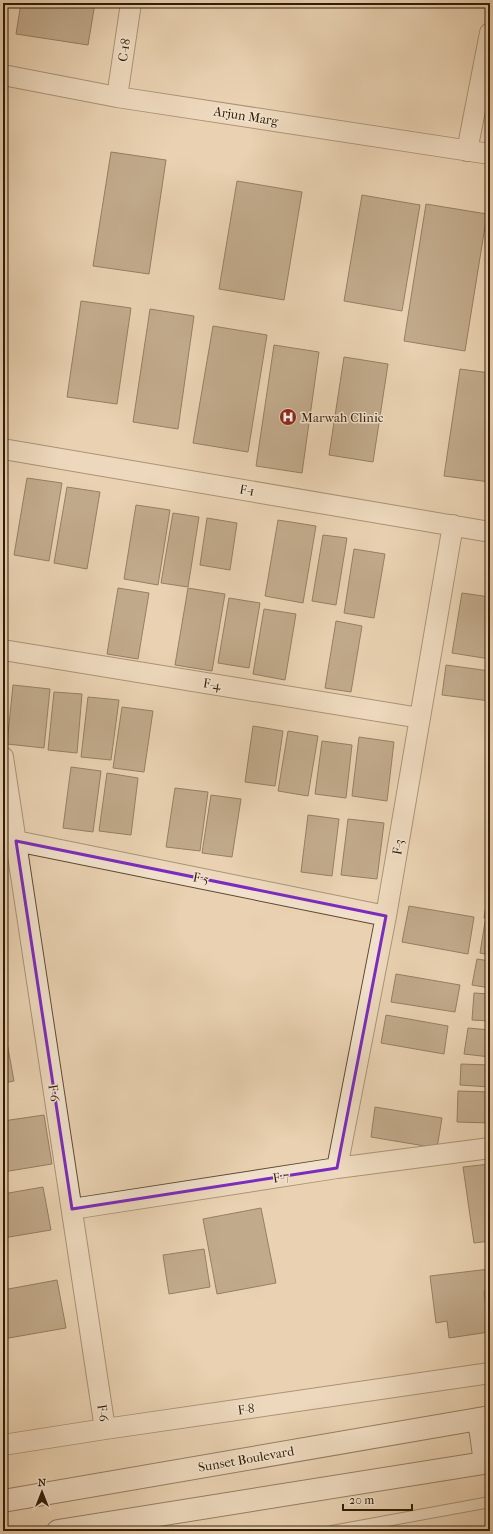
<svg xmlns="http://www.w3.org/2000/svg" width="493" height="1534" font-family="'IM FELL French Canon',serif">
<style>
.building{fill:#907a5e;stroke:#301c05}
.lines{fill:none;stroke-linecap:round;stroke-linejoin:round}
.service-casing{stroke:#5e4930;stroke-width:12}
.minor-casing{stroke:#5e4930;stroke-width:22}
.secondary-casing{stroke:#301c05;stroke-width:24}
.service{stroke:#f1e1cc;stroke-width:10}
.minor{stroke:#f1e1cc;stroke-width:20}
.secondary{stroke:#f1e1cc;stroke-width:22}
.marked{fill:none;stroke:#7b2cbf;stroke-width:3;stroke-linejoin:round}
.labels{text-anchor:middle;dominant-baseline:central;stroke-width:3;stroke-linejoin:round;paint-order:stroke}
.street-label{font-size:13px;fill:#301c05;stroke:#f1e1cc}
.poi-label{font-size:13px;fill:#301c05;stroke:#f1e1cc;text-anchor:start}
</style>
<rect width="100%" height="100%" fill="#e9d1b1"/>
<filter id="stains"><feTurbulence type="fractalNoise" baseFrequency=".005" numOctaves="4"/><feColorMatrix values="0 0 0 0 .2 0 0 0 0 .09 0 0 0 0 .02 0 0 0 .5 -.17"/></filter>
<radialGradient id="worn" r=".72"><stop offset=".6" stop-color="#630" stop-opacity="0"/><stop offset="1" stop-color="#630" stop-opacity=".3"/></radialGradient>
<path class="building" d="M 21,3 L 95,3 L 88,45 L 16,34 Z
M 111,152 L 166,160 L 149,274 L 93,266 Z
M 237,181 L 302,192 L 284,300 L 219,289 Z
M 362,195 L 420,205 L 402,311 L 344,301 Z
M 426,204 L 487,214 L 465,351 L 404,341 Z
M 3,299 L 7,300 L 3,322 Z
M 81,301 L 131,308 L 117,404 L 67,397 Z
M 150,309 L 194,316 L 178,429 L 133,422 Z
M 213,326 L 267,335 L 248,452 L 193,443 Z
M 274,345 L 319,352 L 302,473 L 256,466 Z
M 344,357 L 388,364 L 373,462 L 329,455 Z
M 460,369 L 490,373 L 490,482 L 444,476 Z
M 27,478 L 62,483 L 49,561 L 14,555 Z
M 67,487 L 100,492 L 87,569 L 54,563 Z
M 136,505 L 170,510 L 158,585 L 124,579 Z
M 173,513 L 199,517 L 188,587 L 161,583 Z
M 207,518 L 237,523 L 230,570 L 200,565 Z
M 278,520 L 316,526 L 303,603 L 265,596 Z
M 323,535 L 347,538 L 336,605 L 312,601 Z
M 354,549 L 385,554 L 374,618 L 344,613 Z
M 118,588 L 149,593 L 138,659 L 107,654 Z
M 188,588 L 225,594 L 212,671 L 175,665 Z
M 462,593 L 490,597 L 490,659 L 452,653 Z
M 229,598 L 260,603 L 249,668 L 218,663 Z
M 264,609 L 296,614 L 285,680 L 253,674 Z
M 336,621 L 362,626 L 351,692 L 325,688 Z
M 446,665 L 490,671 L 490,701 L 442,695 Z
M 13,685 L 50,689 L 44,748 L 7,744 Z
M 54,692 L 82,694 L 77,753 L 48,750 Z
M 88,697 L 119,700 L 111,760 L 81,757 Z
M 122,707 L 153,711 L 144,772 L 113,768 Z
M 253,726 L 283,731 L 275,786 L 245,782 Z
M 288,731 L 318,736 L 308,796 L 278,791 Z
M 359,737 L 394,742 L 387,801 L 352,796 Z
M 322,741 L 352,745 L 346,798 L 315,794 Z
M 71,767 L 101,771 L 93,832 L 63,828 Z
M 107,773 L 138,778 L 131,835 L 99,831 Z
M 175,788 L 208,792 L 200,851 L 166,847 Z
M 211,795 L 241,799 L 232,857 L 202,853 Z
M 308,815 L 339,819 L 332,876 L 301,872 Z
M 348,819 L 384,823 L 377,879 L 341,875 Z
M 488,892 L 490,892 L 490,919 L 484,918 Z
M 409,906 L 474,917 L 468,954 L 402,942 Z
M 485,922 L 490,923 L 490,955 L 480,953 Z
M 477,959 L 490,961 L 490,988 L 472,985 Z
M 396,974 L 460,985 L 455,1012 L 391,1002 Z
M 474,993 L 490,994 L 490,1021 L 472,1020 Z
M 386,1015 L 448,1026 L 444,1054 L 381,1043 Z
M 4,1026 L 14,1081 L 3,1083 L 3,1027 Z
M 468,1028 L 490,1030 L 490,1057 L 464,1054 Z
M 461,1064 L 490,1065 L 490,1087 L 460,1085 Z
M 458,1091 L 490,1092 L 490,1123 L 457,1122 Z
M 375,1107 L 442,1118 L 437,1148 L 371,1137 Z
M 44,1115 L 52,1164 L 3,1172 L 3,1121 Z
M 490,1164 L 490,1241 L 474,1243 L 463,1167 Z
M 43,1187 L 51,1230 L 3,1238 L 3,1194 Z
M 261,1208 L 276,1283 L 217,1294 L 203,1219 Z
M 204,1249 L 210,1287 L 169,1294 L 163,1255 Z
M 490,1269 L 490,1290 L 484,1291 L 489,1332 L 449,1338 L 447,1321 L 436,1323 L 430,1276 Z
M 57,1280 L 66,1328 L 3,1339 L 3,1290 Z"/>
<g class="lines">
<g class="service-casing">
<path id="service" d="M 332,1531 L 490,1502"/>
</g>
<g class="minor-casing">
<path id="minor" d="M 3,75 L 117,97 L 490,154
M 117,97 L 131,3
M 467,151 L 490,33
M 3,449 L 490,532
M 3,650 L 420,718
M 3,757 L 105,1429
M 16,841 L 386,916
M 337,1168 L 386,916 L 453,525
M 72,1209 L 337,1168 L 490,1148
M 3,1445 L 105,1429 L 490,1373"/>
</g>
<g class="secondary-casing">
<path id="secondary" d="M 479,1419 L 485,1463
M 3,1501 L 490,1417
M 58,1531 L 490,1462"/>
</g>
<use href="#service" class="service"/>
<use href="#minor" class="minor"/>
<use href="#secondary" class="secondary"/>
</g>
<path d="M0 0H493V1534H0ZM 16,841 L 386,916 L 337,1168 L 72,1209 Z" fill="#e9d1b1" fill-opacity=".55" fill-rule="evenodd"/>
<path class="marked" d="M 16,841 L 386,916 L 337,1168 L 72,1209 Z"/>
<defs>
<g id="hospital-disc" transform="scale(0.9)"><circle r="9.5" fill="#8f2418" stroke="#f1e1cc"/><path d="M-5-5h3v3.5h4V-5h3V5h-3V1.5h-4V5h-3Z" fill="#fff"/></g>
</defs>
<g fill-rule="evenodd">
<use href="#hospital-disc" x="288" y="417"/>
</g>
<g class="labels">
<g class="street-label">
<text transform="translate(124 50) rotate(-82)">C-18</text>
<text transform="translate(246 116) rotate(9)">Arjun Marg</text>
<text transform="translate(247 490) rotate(10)">F-1</text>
<text transform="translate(212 684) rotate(9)">F-4</text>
<text transform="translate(398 847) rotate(-80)">F-3</text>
<text transform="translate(201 878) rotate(11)">F-5</text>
<text transform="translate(54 1093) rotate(81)">F-6</text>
<text transform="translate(281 1177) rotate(-9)">F-7</text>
<text transform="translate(246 1409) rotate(-8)">F-8</text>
<text transform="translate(103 1413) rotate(81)">F-6</text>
<text transform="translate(246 1459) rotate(-10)">Sunset Boulevard</text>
</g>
<g class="poi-label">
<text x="301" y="417">Marwah Clinic</text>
</g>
</g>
<rect width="493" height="1534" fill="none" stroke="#e9d1b1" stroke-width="16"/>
<rect x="4" y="4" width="485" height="1526" fill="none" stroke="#301c05" stroke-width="2"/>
<rect x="8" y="8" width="477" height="1518" fill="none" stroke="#301c05"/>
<g transform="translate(42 1492)" stroke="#f1e1cc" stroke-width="3" paint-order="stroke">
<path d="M0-3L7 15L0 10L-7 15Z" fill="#301c05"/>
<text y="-6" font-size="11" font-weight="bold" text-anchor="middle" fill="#301c05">N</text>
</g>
<path d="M343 1504v6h69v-6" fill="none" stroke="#301c05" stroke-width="2"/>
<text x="349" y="1504" font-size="12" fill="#301c05" stroke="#f1e1cc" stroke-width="3" paint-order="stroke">20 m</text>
<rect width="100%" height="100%" filter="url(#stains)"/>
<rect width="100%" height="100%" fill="url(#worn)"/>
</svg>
